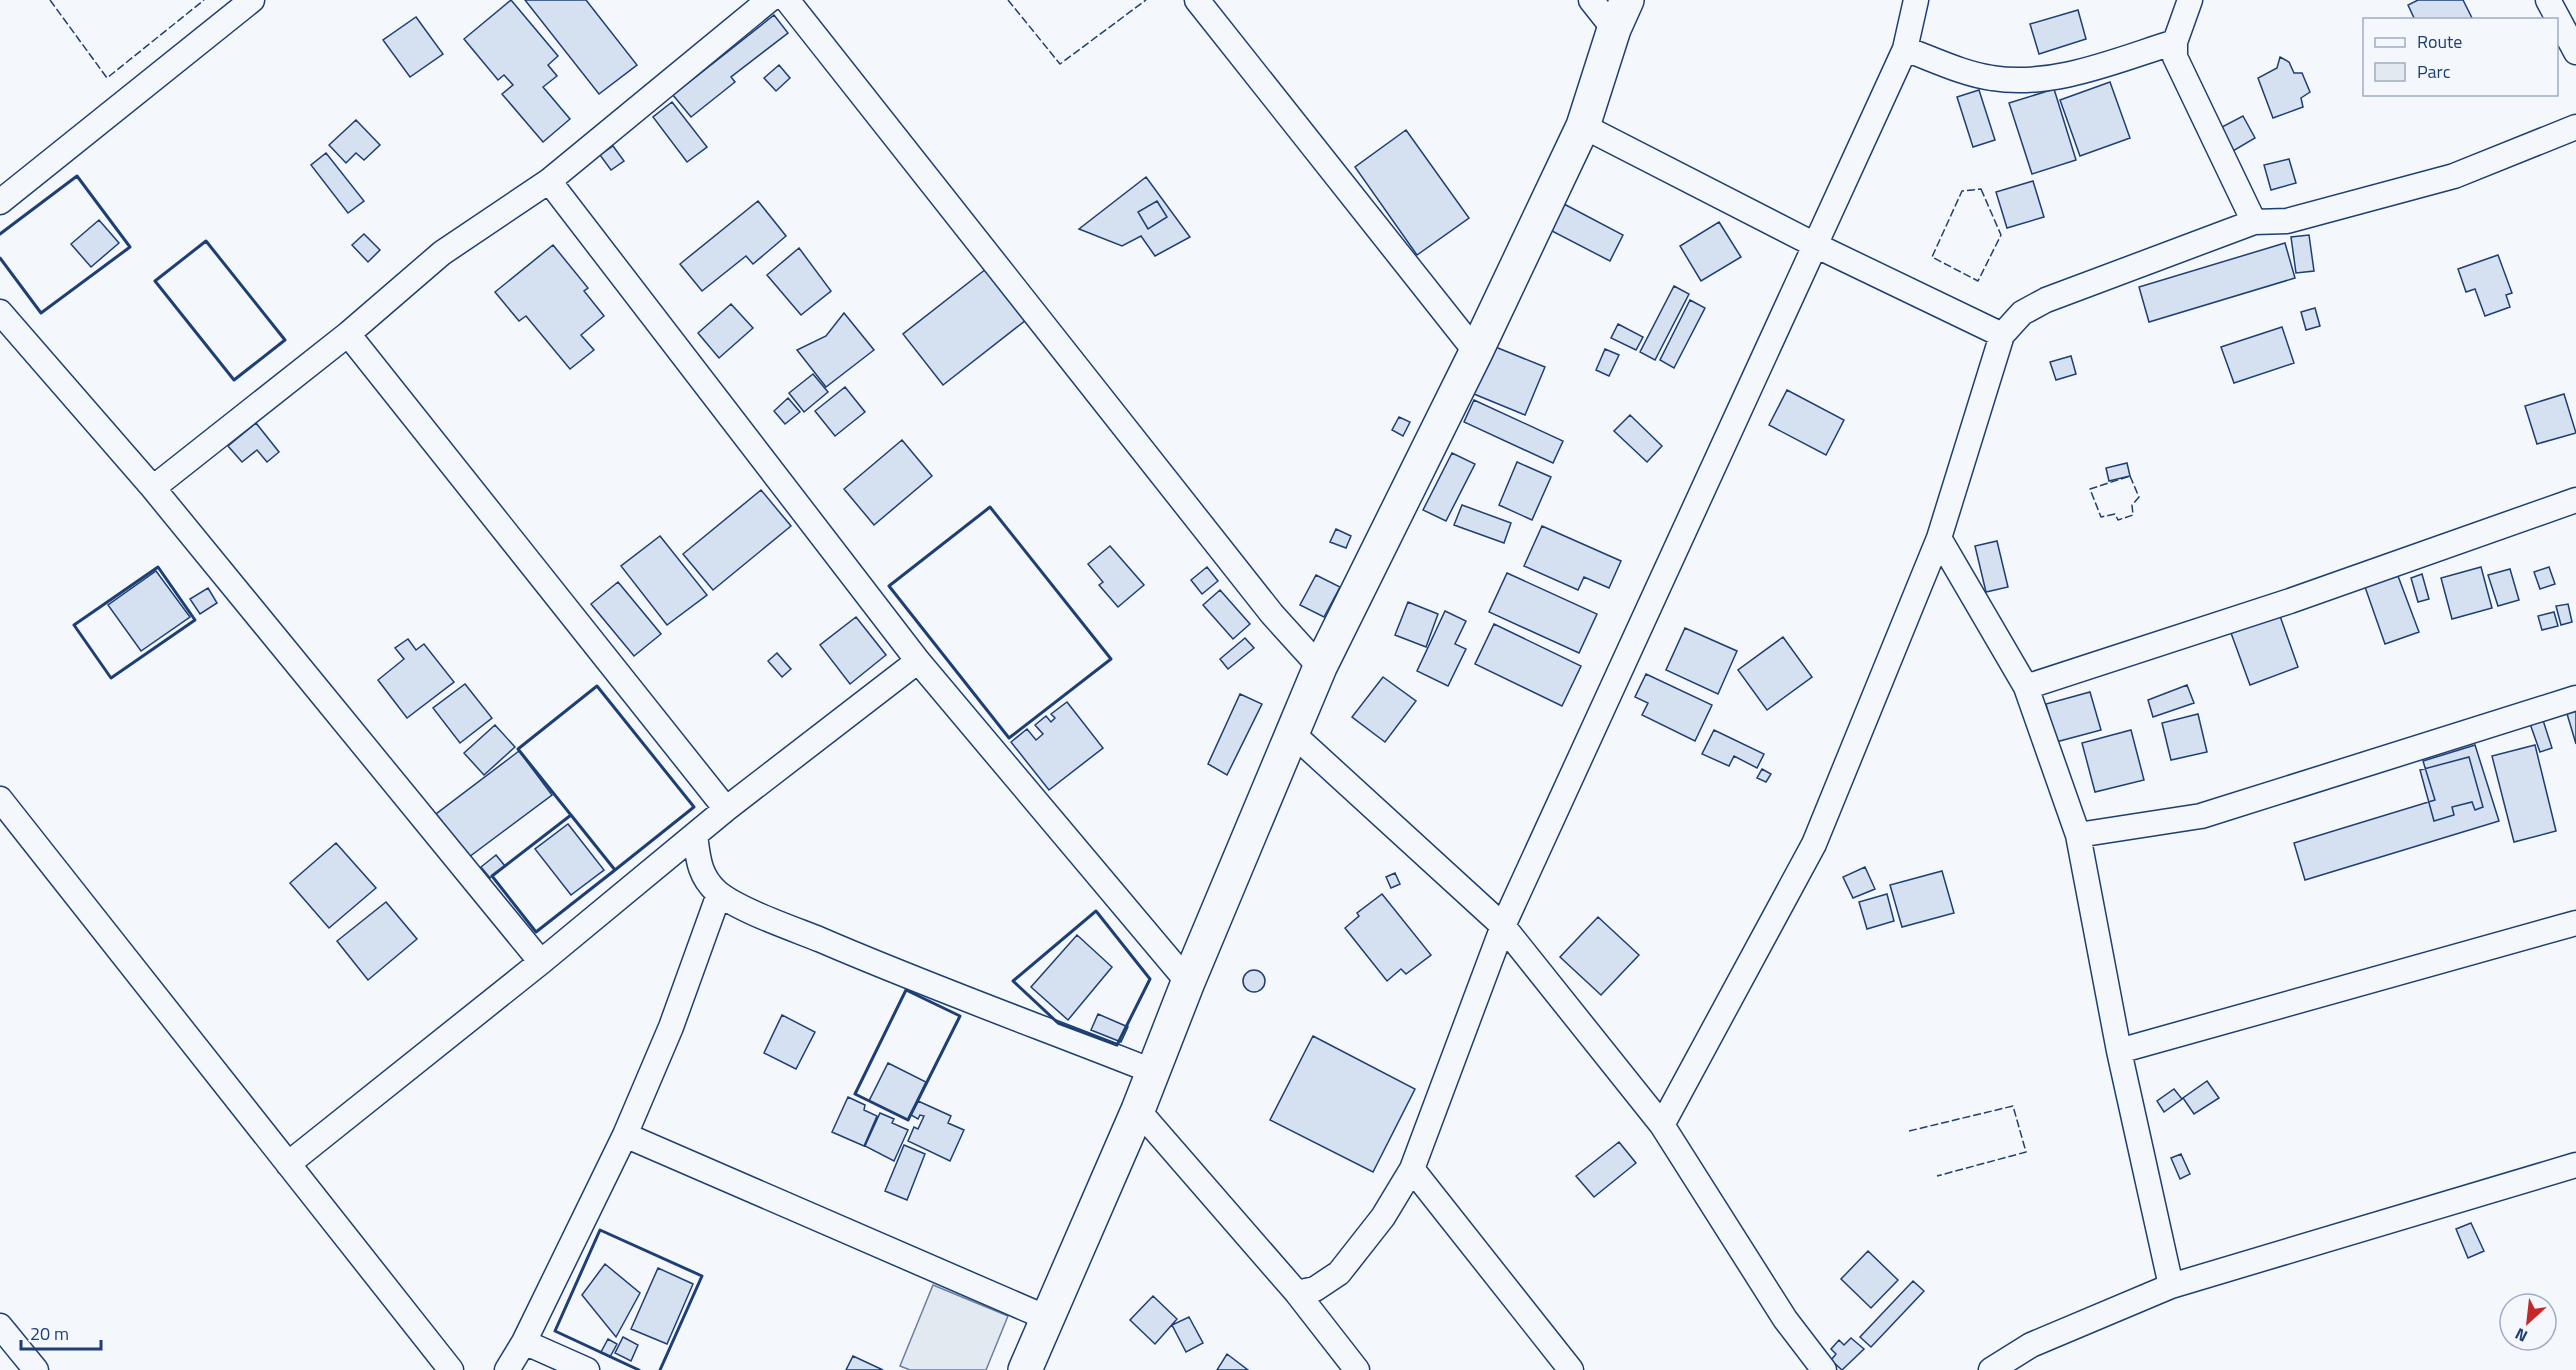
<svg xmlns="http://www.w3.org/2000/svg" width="2576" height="1370" font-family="'Titillium Web',sans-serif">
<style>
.green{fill:#e3e9f0;stroke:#687fa3;stroke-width:1.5}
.building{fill:#d5e0f0;stroke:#1d3f73;stroke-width:1.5}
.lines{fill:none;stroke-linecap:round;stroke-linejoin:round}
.street-casing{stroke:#1d3f73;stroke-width:27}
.secondary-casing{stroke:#1d3f73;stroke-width:36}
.street{stroke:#f4f7fb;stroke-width:24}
.secondary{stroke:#f4f7fb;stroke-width:33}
.fence{stroke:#1d3f73;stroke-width:1.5;stroke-dasharray:8 3;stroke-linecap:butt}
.wall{stroke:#1d3f73;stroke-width:3}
</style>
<rect width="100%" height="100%" fill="#f4f7fb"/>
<path class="green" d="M 933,1285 L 1008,1316 L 986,1370 L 910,1370 L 900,1366 Z"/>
<path class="building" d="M 511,0 L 558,56 L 548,65 L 557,76 L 543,87 L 570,119 L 543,142 L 502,94 L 513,85 L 504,75 L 498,80 L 464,39 Z
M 525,0 L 586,0 L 637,65 L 599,94 Z
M 2418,0 L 2463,0 L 2473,20 L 2415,20 L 2408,5 Z
M 2078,10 L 2086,39 L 2039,54 L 2030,24 Z
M 774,15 L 788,33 L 731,77 L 735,82 L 691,117 L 673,95 Z
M 416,17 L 443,54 L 410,77 L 383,40 Z
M 2280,57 L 2289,62 L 2294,73 L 2302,73 L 2310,92 L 2301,98 L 2303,107 L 2273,118 L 2258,78 L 2277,68 Z
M 779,65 L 790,78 L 776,91 L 764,78 Z
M 2110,82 L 2130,138 L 2080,156 L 2060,100 Z
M 2054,89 L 2076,160 L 2032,174 L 2009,103 Z
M 1979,90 L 1995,140 L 1973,147 L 1957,97 Z
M 672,102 L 707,147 L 687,162 L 653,117 Z
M 2243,116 L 2255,138 L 2233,151 L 2220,128 Z
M 356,120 L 380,145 L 364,160 L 356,153 L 346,163 L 329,145 Z
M 1406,130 L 1469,218 L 1417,255 L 1355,167 Z
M 613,146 L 624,161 L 611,170 L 600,155 Z
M 326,153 L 364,201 L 348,213 L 311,165 Z
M 2289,159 L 2296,183 L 2271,190 L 2264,165 Z
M 1146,177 L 1190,237 L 1155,256 L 1141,236 L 1122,246 L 1079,229 Z
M 2033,181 L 2044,217 L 2007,228 L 1996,192 Z
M 758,201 L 786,236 L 753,264 L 746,256 L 702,291 L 680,264 Z
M 1157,201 L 1167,217 L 1148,229 L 1138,212 Z
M 1564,204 L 1623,235 L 1610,261 L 1550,230 Z
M 99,220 L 119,243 L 91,267 L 71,244 Z
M 1719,222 L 1741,257 L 1701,281 L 1680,246 Z
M 364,234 L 380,250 L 368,262 L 352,245 Z
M 2309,235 L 2314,271 L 2296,273 L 2291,237 Z
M 2285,243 L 2295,278 L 2149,322 L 2139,287 Z
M 553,245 L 588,288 L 584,291 L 604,316 L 581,335 L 594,350 L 570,369 L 526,316 L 519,321 L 495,292 Z
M 799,248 L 831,291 L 801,315 L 767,275 Z
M 2498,255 L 2512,293 L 2506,295 L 2510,307 L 2485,316 L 2475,289 L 2466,292 L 2458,269 Z
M 986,269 L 1026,320 L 943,385 L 903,334 Z
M 1674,286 L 1689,294 L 1655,360 L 1640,352 Z
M 1690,300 L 1705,308 L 1674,368 L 1660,360 Z
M 731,304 L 753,328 L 719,358 L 698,333 Z
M 2315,308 L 2320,326 L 2306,330 L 2301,312 Z
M 844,313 L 874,350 L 826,387 L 797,350 L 826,336 Z
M 1618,324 L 1643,337 L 1636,350 L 1611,338 Z
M 2282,327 L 2294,363 L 2234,383 L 2221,347 Z
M 1493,346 L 1545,367 L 1525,415 L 1474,394 Z
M 1605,349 L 1619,355 L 1609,376 L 1596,370 Z
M 2071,356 L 2076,374 L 2056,380 L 2050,362 Z
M 813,374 L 828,392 L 804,412 L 789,393 Z
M 845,387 L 865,412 L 835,436 L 815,411 Z
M 1787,390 L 1844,420 L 1826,455 L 1769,425 Z
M 2564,394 L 2576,433 L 2537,444 L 2525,406 Z
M 788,398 L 800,412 L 785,424 L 774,411 Z
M 1474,400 L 1563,441 L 1553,463 L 1464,422 Z
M 1630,415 L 1662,446 L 1647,462 L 1614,431 Z
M 1399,417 L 1410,422 L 1403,436 L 1392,430 Z
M 256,423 L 279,452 L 267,462 L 257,450 L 242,462 L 228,446 Z
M 902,440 L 932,476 L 874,525 L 844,489 Z
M 1452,453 L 1475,464 L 1446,521 L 1423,510 Z
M 1517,462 L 1551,477 L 1532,520 L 1499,505 Z
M 2127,463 L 2130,476 L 2109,481 L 2106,468 Z
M 761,490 L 791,526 L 713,590 L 683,554 Z
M 1462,505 L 1511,523 L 1504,543 L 1454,525 Z
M 1542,526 L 1621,561 L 1609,588 L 1584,577 L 1578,590 L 1524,566 Z
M 1336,529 L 1351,536 L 1346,548 L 1330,542 Z
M 660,536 L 707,595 L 667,625 L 621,566 Z
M 1997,541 L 2008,587 L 1986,592 L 1975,546 Z
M 1110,546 L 1144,585 L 1118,607 L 1099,585 L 1103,582 L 1088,564 Z
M 1207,567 L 1218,581 L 1202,594 L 1191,580 Z
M 2481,567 L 2492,608 L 2452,619 L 2441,578 Z
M 2549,567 L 2555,584 L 2540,589 L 2534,572 Z
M 2510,569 L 2519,600 L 2498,606 L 2488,575 Z
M 156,571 L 190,617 L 141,651 L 108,605 Z
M 1507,573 L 1597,614 L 1579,653 L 1489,612 Z
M 2422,574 L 2429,599 L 2418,602 L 2411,578 Z
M 1316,575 L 1340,587 L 1324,617 L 1300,605 Z
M 2398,576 L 2419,632 L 2385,644 L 2365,587 Z
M 618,582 L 661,634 L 634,656 L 591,604 Z
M 208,588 L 217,603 L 200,614 L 190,599 Z
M 1220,590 L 1250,624 L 1233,639 L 1203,605 Z
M 1408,602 L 1438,614 L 1426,647 L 1395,635 Z
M 2568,604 L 2572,622 L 2561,625 L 2556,606 Z
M 1445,611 L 1466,621 L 1455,644 L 1466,649 L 1448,686 L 1417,671 Z
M 2554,612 L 2558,626 L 2542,630 L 2538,616 Z
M 2280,616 L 2298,667 L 2250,685 L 2231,633 Z
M 856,617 L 886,655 L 850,684 L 820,645 Z
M 1494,624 L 1581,666 L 1562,706 L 1475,664 Z
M 1685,628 L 1737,651 L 1718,694 L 1666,670 Z
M 1783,637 L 1812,677 L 1767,710 L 1738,670 Z
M 1245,638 L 1254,648 L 1228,669 L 1220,659 Z
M 408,639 L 416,650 L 424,644 L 454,682 L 407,718 L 378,680 L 404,659 L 395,648 Z
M 777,653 L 791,669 L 782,677 L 768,661 Z
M 1646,674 L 1712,705 L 1695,741 L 1642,715 L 1648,703 L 1635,697 Z
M 1383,677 L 1416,701 L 1385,742 L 1352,717 Z
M 465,684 L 492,718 L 460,743 L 433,708 Z
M 2187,685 L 2194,703 L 2153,717 L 2148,700 Z
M 2090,692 L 2101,730 L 2056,742 L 2046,704 Z
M 1240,694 L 1262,704 L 1227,775 L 1208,764 Z
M 1067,702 L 1103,748 L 1049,790 L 1011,742 L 1027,729 L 1036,740 L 1043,734 L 1035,725 L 1046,716 L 1051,722 L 1055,718 L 1051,714 Z
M 2576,704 L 2576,744 L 2565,707 Z
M 2198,714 L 2207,752 L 2171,760 L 2162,723 Z
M 2541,714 L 2552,748 L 2540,752 L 2528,718 Z
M 495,725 L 515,747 L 484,775 L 464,753 Z
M 1714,730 L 1764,754 L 1757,768 L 1734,756 L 1729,766 L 1702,754 Z
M 2131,730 L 2144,780 L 2095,792 L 2082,743 Z
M 2475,745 L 2499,821 L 2305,880 L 2294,843 L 2435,800 L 2423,761 Z
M 2535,745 L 2556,831 L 2514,842 L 2492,756 Z
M 519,751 L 552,795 L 469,857 L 436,814 Z
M 2469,757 L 2483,807 L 2475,810 L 2472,802 L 2452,807 L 2454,815 L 2434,821 L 2420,770 Z
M 1762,769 L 1771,774 L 1766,782 L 1757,778 Z
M 568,824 L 604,870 L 571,895 L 535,849 Z
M 336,843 L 376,888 L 329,928 L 290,883 Z
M 496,855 L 505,866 L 490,878 L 481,867 Z
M 1865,867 L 1875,889 L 1853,898 L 1843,877 Z
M 1942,871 L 1954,913 L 1902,927 L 1890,885 Z
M 1395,873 L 1400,884 L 1391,888 L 1386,877 Z
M 1382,894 L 1431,955 L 1406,974 L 1401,969 L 1387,981 L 1345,928 L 1359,916 L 1357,913 Z
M 1887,894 L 1894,921 L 1867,929 L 1859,902 Z
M 386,902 L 417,939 L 368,980 L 337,941 Z
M 1598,917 L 1639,955 L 1601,995 L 1560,957 Z
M 1077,935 L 1112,967 L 1068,1020 L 1031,987 Z
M1243 981a11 11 0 1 1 22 0a11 11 0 1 1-22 0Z
M 1098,1014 L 1128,1027 L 1121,1042 L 1091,1030 Z
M 782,1015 L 815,1032 L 796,1069 L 764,1053 Z
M 1313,1036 L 1415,1089 L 1373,1172 L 1270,1120 Z
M 888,1063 L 926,1082 L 908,1120 L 869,1101 Z
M 2207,1081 L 2219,1098 L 2194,1114 L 2183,1098 Z
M 2174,1089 L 2182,1099 L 2164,1112 L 2157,1101 Z
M 848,1097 L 865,1105 L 864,1110 L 877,1116 L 864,1146 L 832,1132 Z
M 918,1101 L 951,1116 L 948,1123 L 964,1130 L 950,1161 L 908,1141 L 914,1127 L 918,1129 L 924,1116 L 920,1115 L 918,1119 L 911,1115 Z
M 880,1113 L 894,1119 L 892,1123 L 908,1130 L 894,1161 L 865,1146 Z
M 1619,1142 L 1636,1163 L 1594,1197 L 1576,1176 Z
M 904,1145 L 925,1154 L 907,1200 L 885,1191 Z
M 2181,1154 L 2190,1174 L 2180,1179 L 2171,1158 Z
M 2471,1223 L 2484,1251 L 2468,1258 L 2456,1229 Z
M 1868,1251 L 1898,1280 L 1871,1308 L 1841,1279 Z
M 605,1264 L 640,1293 L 616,1337 L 582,1295 Z
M 658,1268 L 693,1284 L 667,1344 L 631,1329 Z
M 1913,1281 L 1924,1291 L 1871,1347 L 1860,1337 Z
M 1153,1296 L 1177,1319 L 1155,1344 L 1130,1320 Z
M 1189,1317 L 1203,1343 L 1186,1352 L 1172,1325 Z
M 623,1337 L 638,1345 L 631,1361 L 615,1353 Z
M 1851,1338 L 1864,1349 L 1842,1370 L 1831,1360 L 1836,1354 L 1831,1349 L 1839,1340 L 1844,1345 Z
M 608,1339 L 617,1344 L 610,1357 L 601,1352 Z
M 1227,1354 L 1248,1370 L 1217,1370 Z
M 853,1356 L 883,1370 L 846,1370 Z"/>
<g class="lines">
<g class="street-casing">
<path id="street" d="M 787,0 L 1272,614 L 1320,667
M 1197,0 L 1476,352
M 1591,0 L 1614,29
M 2190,0 L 2175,42 L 2175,57 L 2254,222 L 2287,221 L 2454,176 L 2576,127
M 2548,0 L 2576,52
M 1905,49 C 1933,59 1963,74 1992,78 C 2054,88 2117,60 2175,42
M 1583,126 L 1817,246 L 2002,335
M 549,181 L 918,661 L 1188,982
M 0,202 L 252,0
M 0,312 L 153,488 L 541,962
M 348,334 L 726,809
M 153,488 L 348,334 L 442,253 L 549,181 L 769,0
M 1939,538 L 2026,687 L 2078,835 L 2119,1051 L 2171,1286
M 2026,687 L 2290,601 L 2576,500
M 1292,733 L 1503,926 L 1662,1125 L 1785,1319 L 1824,1370
M 0,799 L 451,1370
M 695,835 C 698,858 699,876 717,892 C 738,910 794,929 821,940 C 930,987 1041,1027 1152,1071
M 2078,835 L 2201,816 L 2576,698
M 2119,1051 L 2576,923
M 1138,1110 L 1297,1293 L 1357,1370
M 1662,1125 L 1814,844 L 1939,538 L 2002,335 L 2022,313 L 2046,300 L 2254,222
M 625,1135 L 1047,1318
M 288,1164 L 541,962 L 726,809 L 918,661
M 1412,1169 L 1571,1370
M 1297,1293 L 1315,1289 L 1339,1273 L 1383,1217 L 1412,1169 L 1503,926 L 1905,49 L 1916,0
M 0,1326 L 36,1370
M 524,1342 L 587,1370
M 507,1370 L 524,1342 L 625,1135 L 671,1027 L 719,894
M 1991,1370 L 2031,1345 L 2171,1286 L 2576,1165"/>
</g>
<g class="secondary-casing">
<path id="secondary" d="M 1025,1370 L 1138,1110 L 1188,982 L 1320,667 L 1476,352 L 1583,126 L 1614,29 L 1627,0"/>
</g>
<use href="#street" class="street"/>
<use href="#secondary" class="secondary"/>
<path class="fence" d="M 50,0 L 107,78 L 204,0
M 1008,0 L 1060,64 L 1146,0
M 1981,189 L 2001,235 L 1978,281 L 1932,257 L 1962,191 Z
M 2130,476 L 2139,497 L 2132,505 L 2133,515 L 2118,520 L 2115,514 L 2101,517 L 2090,489 Z
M 1909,1131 L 2013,1106 L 2026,1152 L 1937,1176"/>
<path class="wall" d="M 0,234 L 77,176 L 130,247 L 41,313 L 0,258
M 206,241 L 285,340 L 234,380 L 155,281 Z
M 990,507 L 1111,659 L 1009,738 L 889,586 Z
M 158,567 L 195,620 L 111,678 L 74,625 Z
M 597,686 L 694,807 L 615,870 L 518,749 Z
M 571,815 L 615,870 L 536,932 L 492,876 Z
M 1096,911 L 1150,979 L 1117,1045 L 1058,1023 L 1013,981 Z
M 906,990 L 960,1016 L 908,1120 L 855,1094 Z
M 639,1370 L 555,1331 L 600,1230 L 702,1276 L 660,1370"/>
</g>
<rect x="2363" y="18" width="195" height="78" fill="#f4f7fb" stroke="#9eadc5" stroke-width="1.5"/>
<rect x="2375" y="38" width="30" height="9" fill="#f4f7fb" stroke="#9eadc5" stroke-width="1.5"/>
<text x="2417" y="48" font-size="18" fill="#1d3f73">Route</text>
<rect x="2375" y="63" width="30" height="18" fill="#e3e9f0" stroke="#9eadc5" stroke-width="1.5"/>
<text x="2417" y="78" font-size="18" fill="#1d3f73">Parc</text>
<g transform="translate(2528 1322) rotate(207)"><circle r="28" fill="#f4f7fb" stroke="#9eadc5" stroke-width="1.5"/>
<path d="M0-4.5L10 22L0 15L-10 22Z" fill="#c62828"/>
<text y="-9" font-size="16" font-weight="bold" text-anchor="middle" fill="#1d3f73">N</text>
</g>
<path d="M21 1340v9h80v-9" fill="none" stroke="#1d3f73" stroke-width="3"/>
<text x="30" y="1340" font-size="18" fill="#1d3f73" stroke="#f4f7fb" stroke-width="4.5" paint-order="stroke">20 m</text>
</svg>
